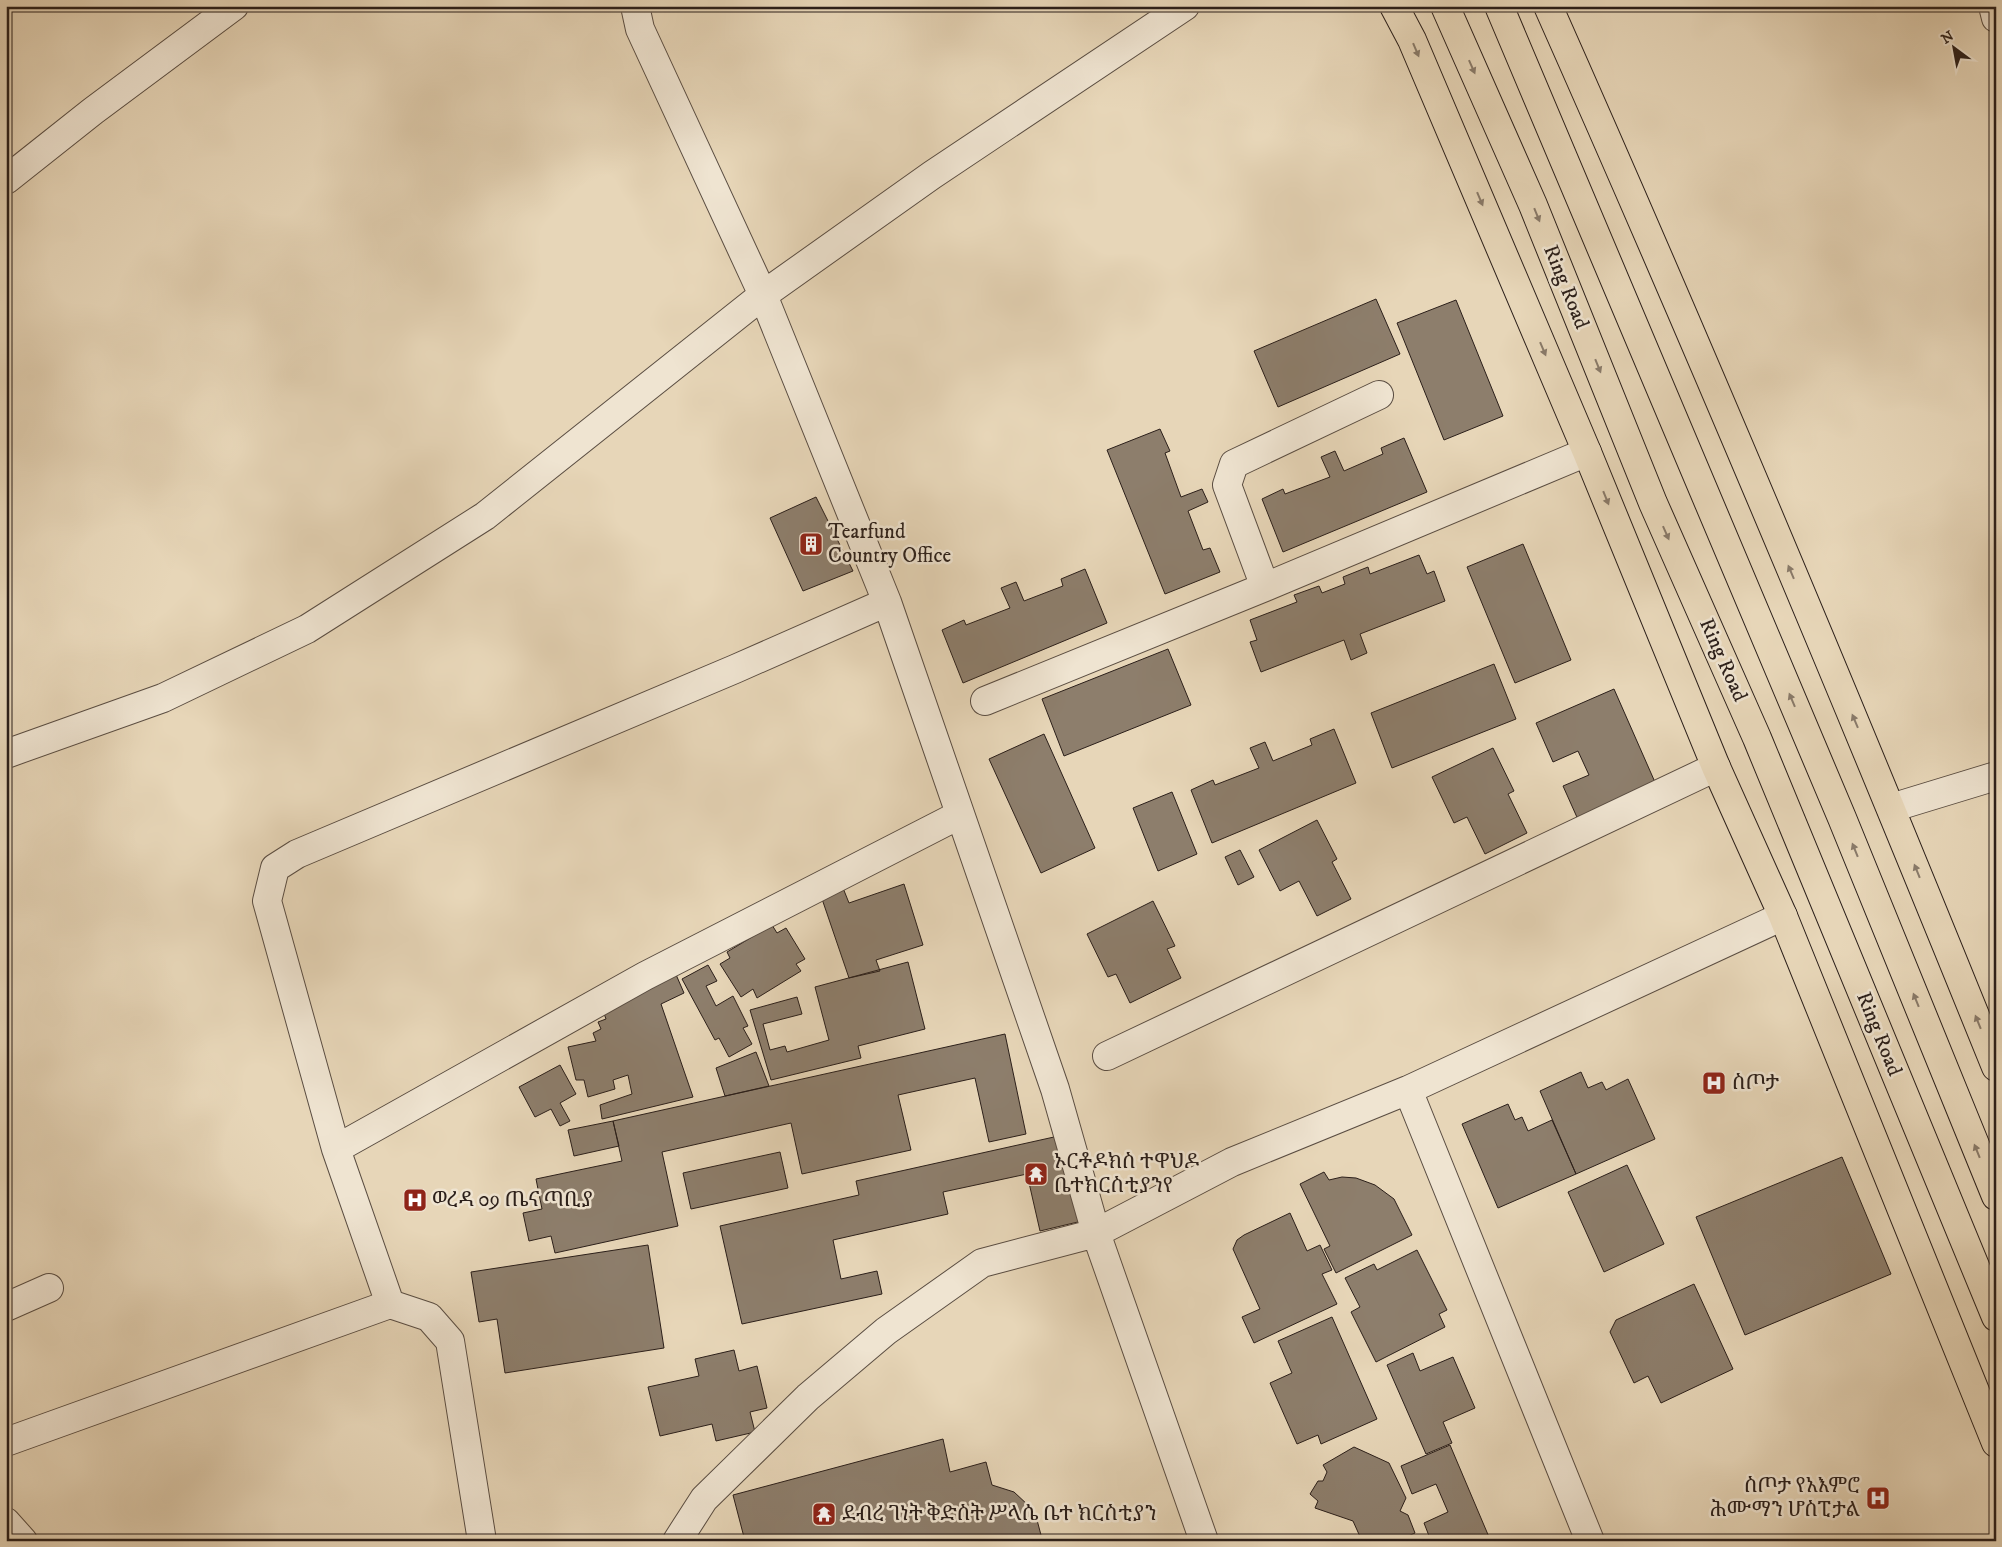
<svg xmlns="http://www.w3.org/2000/svg" width="2002" height="1547" font-family="'IM FELL DW Pica','Noto Serif Ethiopic',serif">
<style>
.building{fill:#8d7e6c;stroke:#2b1f1a}
.lines{fill:none;stroke-linecap:round;stroke-linejoin:round}
.minor-casing{stroke:#5a4d42;stroke-width:30}
.major-casing{stroke:#2b1f1a;stroke-width:30}
.highway-casing{stroke:#2b1f1a;stroke-width:30}
.minor{stroke:#efe4d1;stroke-width:28}
.major{stroke:#e7d6b8;stroke-width:28}
.highway{stroke:#e7d6b8;stroke-width:28}
.oneway{fill:#897a69}
.labels{text-anchor:middle;dominant-baseline:central;stroke-width:5;stroke-linejoin:round;paint-order:stroke}
.street-label{font-size:21px;fill:#2b1f1a;stroke:#efe4d1}
.poi-label{font-size:21px;fill:#2b1f1a;stroke:#efe4d1;text-anchor:start}
</style>
<rect width="100%" height="100%" fill="#e7d6b8"/>
<filter id="stains"><feTurbulence type="fractalNoise" baseFrequency=".004" numOctaves="4"/><feColorMatrix values="0 0 0 0 .2 0 0 0 0 .09 0 0 0 0 .02 0 0 0 .5 -.17"/></filter>
<radialGradient id="worn" r=".72"><stop offset=".6" stop-color="#630" stop-opacity="0"/><stop offset="1" stop-color="#630" stop-opacity=".3"/></radialGradient>
<path class="building" d="M 1376,299 L 1400,354 L 1278,407 L 1254,351 Z
M 1456,300 L 1503,416 L 1444,440 L 1397,323 Z
M 1160,429 L 1170,451 L 1165,453 L 1181,497 L 1202,489 L 1208,502 L 1188,511 L 1203,550 L 1210,548 L 1220,572 L 1165,594 L 1107,450 Z
M 1404,438 L 1427,492 L 1283,552 L 1262,499 L 1283,489 L 1285,494 L 1330,477 L 1321,457 L 1335,451 L 1344,471 L 1383,454 L 1381,448 Z
M 816,497 L 853,571 L 803,591 L 770,518 Z
M 1523,544 L 1571,660 L 1515,683 L 1467,567 Z
M 1419,555 L 1427,574 L 1434,571 L 1445,601 L 1360,634 L 1367,653 L 1351,660 L 1344,640 L 1261,672 L 1250,642 L 1257,640 L 1250,620 L 1297,602 L 1294,595 L 1319,586 L 1322,593 L 1345,584 L 1343,577 L 1368,567 L 1370,574 Z
M 1085,569 L 1107,623 L 963,683 L 942,630 L 964,620 L 966,625 L 1010,608 L 1001,588 L 1016,582 L 1024,601 L 1063,586 L 1061,579 Z
M 1168,649 L 1191,705 L 1064,756 L 1042,699 Z
M 1494,664 L 1516,719 L 1392,768 L 1371,713 Z
M 1614,689 L 1658,789 L 1580,824 L 1563,786 L 1589,775 L 1578,751 L 1553,762 L 1536,723 Z
M 1334,729 L 1356,783 L 1212,843 L 1191,790 L 1213,780 L 1215,785 L 1259,768 L 1250,748 L 1265,742 L 1273,761 L 1312,745 L 1310,739 Z
M 1044,734 L 1095,848 L 1041,873 L 989,759 Z
M 1493,748 L 1514,791 L 1508,794 L 1527,833 L 1485,854 L 1467,817 L 1454,823 L 1432,777 Z
M 1172,792 L 1197,854 L 1158,871 L 1133,808 Z
M 1317,820 L 1337,859 L 1332,862 L 1351,899 L 1317,916 L 1299,881 L 1280,891 L 1259,850 Z
M 1240,850 L 1254,877 L 1238,885 L 1225,857 Z
M 904,884 L 923,945 L 876,960 L 880,971 L 849,978 L 821,896 L 843,888 L 849,903 Z
M 1153,901 L 1175,946 L 1167,949 L 1181,978 L 1130,1003 L 1116,974 L 1108,977 L 1087,934 Z
M 772,925 L 777,933 L 786,928 L 805,959 L 796,964 L 801,971 L 757,998 L 753,989 L 741,997 L 720,964 L 730,958 L 727,952 Z
M 908,962 L 925,1029 L 858,1046 L 861,1058 L 771,1080 L 750,1010 L 797,997 L 802,1014 L 763,1024 L 770,1050 L 785,1046 L 787,1052 L 829,1040 L 815,987 Z
M 708,965 L 717,981 L 706,986 L 716,1006 L 733,996 L 748,1026 L 743,1028 L 752,1044 L 729,1057 L 719,1038 L 715,1040 L 682,979 Z
M 674,970 L 684,993 L 661,1004 L 693,1097 L 602,1119 L 600,1105 L 632,1094 L 628,1075 L 613,1080 L 615,1089 L 588,1097 L 584,1080 L 576,1080 L 568,1047 L 596,1041 L 593,1033 L 601,1029 L 598,1022 L 606,1019 L 602,1008 Z
M 1005,1034 L 1026,1134 L 989,1142 L 975,1078 L 898,1095 L 911,1150 L 802,1174 L 791,1123 L 662,1152 L 678,1226 L 555,1253 L 551,1236 L 529,1241 L 523,1213 L 542,1209 L 536,1179 L 622,1161 L 613,1121 Z
M 756,1052 L 769,1086 L 725,1096 L 716,1068 Z
M 560,1065 L 576,1094 L 560,1103 L 570,1121 L 560,1126 L 551,1109 L 535,1117 L 519,1087 Z
M 1581,1072 L 1588,1088 L 1602,1082 L 1606,1090 L 1628,1079 L 1655,1139 L 1576,1174 L 1540,1091 Z
M 1508,1104 L 1515,1120 L 1522,1117 L 1528,1131 L 1552,1120 L 1576,1174 L 1498,1208 L 1462,1124 Z
M 613,1121 L 619,1146 L 574,1156 L 568,1130 Z
M 1063,1135 L 1082,1221 L 1040,1231 L 1027,1174 L 943,1192 L 948,1214 L 833,1240 L 841,1279 L 877,1271 L 882,1294 L 742,1324 L 720,1226 L 859,1195 L 856,1181 Z
M 780,1152 L 788,1188 L 691,1209 L 683,1173 Z
M 1842,1157 L 1891,1274 L 1745,1335 L 1696,1217 Z
M 1627,1165 L 1664,1244 L 1604,1272 L 1568,1192 Z
M 1324,1172 L 1329,1180 L 1342,1177 L 1356,1178 L 1375,1185 L 1394,1199 L 1412,1235 L 1336,1273 L 1324,1249 L 1330,1246 L 1300,1184 Z
M 1290,1213 L 1307,1251 L 1320,1245 L 1332,1270 L 1322,1274 L 1337,1304 L 1254,1343 L 1242,1317 L 1260,1309 L 1233,1249 L 1237,1240 L 1244,1235 Z
M 648,1245 L 664,1348 L 505,1373 L 497,1319 L 479,1322 L 471,1272 Z
M 1417,1250 L 1447,1310 L 1439,1314 L 1445,1327 L 1376,1362 L 1351,1312 L 1360,1307 L 1345,1278 L 1374,1264 L 1377,1270 Z
M 1694,1284 L 1733,1369 L 1661,1403 L 1648,1376 L 1634,1383 L 1610,1332 L 1616,1320 Z
M 1332,1317 L 1377,1419 L 1321,1444 L 1318,1435 L 1297,1444 L 1270,1383 L 1292,1373 L 1278,1341 Z
M 734,1350 L 739,1371 L 757,1366 L 767,1408 L 750,1412 L 755,1432 L 716,1441 L 712,1424 L 660,1436 L 648,1387 L 699,1376 L 695,1359 Z
M 1413,1353 L 1420,1371 L 1453,1357 L 1475,1408 L 1443,1422 L 1452,1443 L 1426,1454 L 1387,1365 Z
M 943,1439 L 950,1472 L 986,1462 L 992,1485 L 1014,1492 L 1029,1506 L 1037,1520 L 1041,1535 L 1040,1541 L 745,1541 L 733,1495 Z
M 1450,1445 L 1489,1537 L 1480,1541 L 1431,1541 L 1424,1523 L 1448,1512 L 1436,1484 L 1412,1494 L 1401,1466 Z
M 1354,1447 L 1389,1463 L 1406,1498 L 1400,1511 L 1408,1515 L 1415,1533 L 1397,1541 L 1362,1541 L 1353,1521 L 1315,1508 L 1318,1501 L 1310,1494 L 1318,1481 L 1323,1481 L 1327,1472 L 1323,1465 Z"/>
<g class="lines">
<g class="minor-casing">
<path id="minor" d="M 635,6 L 640,29 L 763,295 L 887,602 L 1055,1089 L 1096,1233 L 1204,1541
M 1993,6 L 1996,18
M 6,180 L 93,111 L 234,6
M 1265,587 L 1227,485 L 1234,464 L 1379,395
M 985,701 L 1265,587 L 1587,452
M 6,754 L 163,698 L 307,629 L 485,516 L 763,295 L 932,175 L 1185,6
M 1891,808 L 1996,776
M 1107,1056 L 1716,767
M 1408,1090 L 1590,1541
M 336,1149 L 645,976 L 959,815
M 390,1304 L 336,1149 L 267,901 L 275,868 L 297,854 L 735,669 L 887,602
M 6,1307 L 49,1288
M 6,1442 L 390,1304 L 429,1317 L 450,1341 L 482,1541
M 6,1522 L 23,1541
M 677,1541 L 704,1499 L 808,1397 L 886,1331 L 982,1263 L 1096,1233 L 1232,1162 L 1408,1090 L 1783,916"/>
</g>
<g class="major-casing">
<path id="major" d="M 1394,6 L 1412,40 L 1587,452 L 1716,767 L 1783,916 L 1996,1443
M 1548,6 C 1704,357 1852,711 1996,1067"/>
</g>
<g class="highway-casing">
<path id="highway" d="M 1445,6 L 1533,205 L 1653,503 L 1757,738 L 1996,1317
M 1499,6 L 1842,818 L 1996,1196"/>
</g>
<use href="#minor" class="minor"/>
<use href="#major" class="major"/>
<use href="#highway" class="highway"/>
</g>
<defs><path id="oneway-solid" d="M-6-.8H1V-3.2L6.5 0L1 3.2V.8H-6Z" transform="scale(1.25)"/></defs>
<g class="oneway">
<use href="#oneway-solid" transform="translate(1416 50) rotate(67)"/>
<use href="#oneway-solid" transform="translate(1472 67) rotate(66)"/>
<use href="#oneway-solid" transform="translate(1480 199) rotate(67)"/>
<use href="#oneway-solid" transform="translate(1537 215) rotate(68)"/>
<use href="#oneway-solid" transform="translate(1543 349) rotate(67)"/>
<use href="#oneway-solid" transform="translate(1598 366) rotate(68)"/>
<use href="#oneway-solid" transform="translate(1606 498) rotate(68)"/>
<use href="#oneway-solid" transform="translate(1666 533) rotate(66)"/>
<use href="#oneway-solid" transform="translate(1791 572) rotate(-113)"/>
<use href="#oneway-solid" transform="translate(1792 700) rotate(-113)"/>
<use href="#oneway-solid" transform="translate(1855 721) rotate(-113)"/>
<use href="#oneway-solid" transform="translate(1855 850) rotate(-112)"/>
<use href="#oneway-solid" transform="translate(1917 871) rotate(-112)"/>
<use href="#oneway-solid" transform="translate(1916 1000) rotate(-112)"/>
<use href="#oneway-solid" transform="translate(1978 1022) rotate(-112)"/>
<use href="#oneway-solid" transform="translate(1977 1151) rotate(-112)"/>
</g>
<defs>
<g id="building-square" transform="scale(1.25)"><rect x="-9" y="-9" width="18" height="18" rx="4" fill="#8f2418" stroke="#efe4d1"/><path d="M-4-6H4V6H1V3H-1V6H-4ZM-2.5-4.3h1.7v1.8h-1.7ZM.8-4.3h1.7v1.8H.8ZM-2.5-1h1.7V.8h-1.7ZM.8-1h1.7V.8H.8Z" fill="#fff"/></g>
<g id="hospital-square" transform="scale(1.25)"><rect x="-9" y="-9" width="18" height="18" rx="4" fill="#8f2418" stroke="#efe4d1"/><path d="M-5-5h3v3.5h4V-5h3V5h-3V1.5h-4V5h-3Z" fill="#fff"/></g>
<g id="temple-square" transform="scale(1.25)"><rect x="-9" y="-9" width="18" height="18" rx="4" fill="#8f2418" stroke="#efe4d1"/><path d="M0-6L5-2H3V0L6.5 2.5H4V6H1.5V3h-3V6H-4V2.5H-6.5L-3 0V-2H-5Z" fill="#fff"/></g>
</defs>
<g fill-rule="evenodd">
<use href="#building-square" x="811" y="544"/>
<use href="#hospital-square" x="1714" y="1083"/>
<use href="#temple-square" x="1036" y="1174"/>
<use href="#hospital-square" x="415" y="1200"/>
<use href="#hospital-square" x="1878" y="1498"/>
<use href="#temple-square" x="824" y="1514"/>
</g>
<g class="labels">
<g class="street-label">
<text transform="translate(1566 287) rotate(68)">Ring Road</text>
<text transform="translate(1723 660) rotate(66)">Ring Road</text>
<text transform="translate(1879 1034) rotate(68)">Ring Road</text>
</g>
<g class="poi-label">
<text x="828" y="532">Tearfund<tspan x="828" dy="24">Country Office</tspan></text>
<text x="1732" y="1083">ስጦታ</text>
<text x="1054" y="1162">ኦርቶዶክስ ተዋህዶ<tspan x="1054" dy="24">ቤተክርስቲያንየ</tspan></text>
<text x="432" y="1200">ወረዳ 09 ጤና ጣቢያ</text>
<text x="1860" y="1486" text-anchor="end">ስጦታ የአእምሮ<tspan x="1860" dy="24">ሕሙማን ሆስፒታል</tspan></text>
<text x="842" y="1514">ደብረ ገነት ቅድስት ሥላሴ ቤተ ክርስቲያን</text>
</g>
</g>
<rect width="2002" height="1547" fill="none" stroke="#e7d6b8" stroke-width="25"/>
<rect x="8" y="8" width="1987" height="1532" fill="none" stroke="#2b1f1a" stroke-width="2.5"/>
<rect x="12" y="12" width="1977" height="1522" fill="none" stroke="#2b1f1a"/>
<g transform="translate(1954 48) rotate(328)" stroke="#efe4d1" stroke-width="4" paint-order="stroke">
<path d="M0-4L9 19L0 12L-9 19Z" fill="#2b1f1a"/>
<text y="-8" font-size="14" font-weight="bold" text-anchor="middle" fill="#2b1f1a">N</text>
</g>
<rect width="100%" height="100%" filter="url(#stains)"/>
<rect width="100%" height="100%" fill="url(#worn)"/>
</svg>
